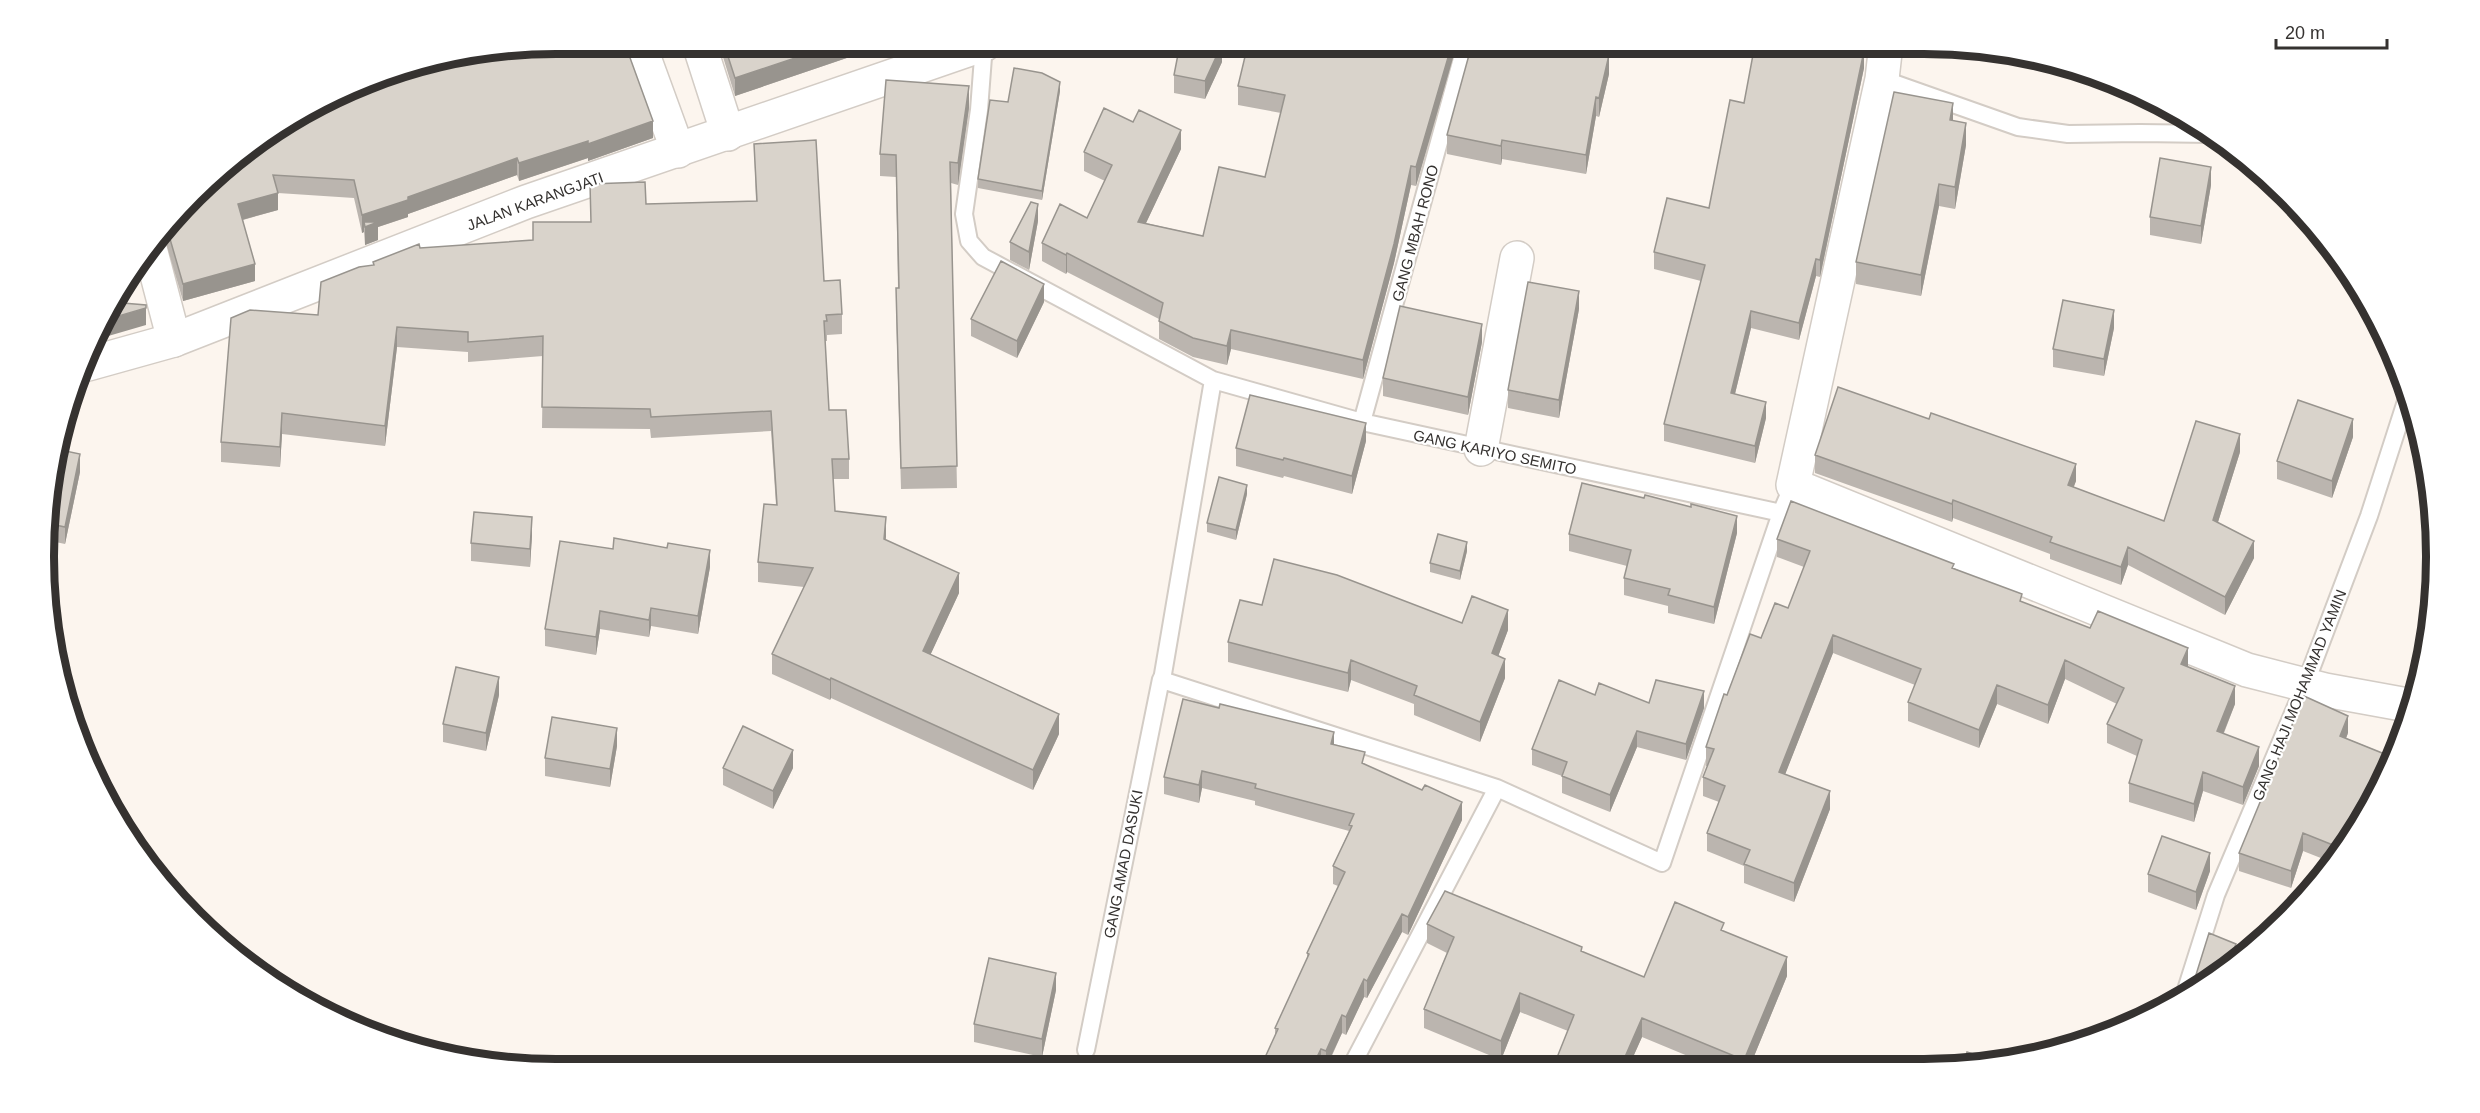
<svg xmlns="http://www.w3.org/2000/svg" width="2480" height="1113" font-family="Arial,sans-serif">
<style>
.lines{fill:none;stroke-linecap:round;stroke-linejoin:round}
.lane-casing{stroke:#d3ccc5;stroke-width:20}
.street-casing{stroke:#d3ccc5;stroke-width:36}
.secondary-casing{stroke:#d3ccc5;stroke-width:36}
.lane{stroke:#fff;stroke-width:16}
.street{stroke:#fff;stroke-width:33}
.secondary{stroke:#fff;stroke-width:33}
.wall{fill:#bbb5af}
.shaded-wall{fill:#98948e}
.building{fill:#d9d3cb;stroke:#98948e;stroke-width:1.5}
.labels{text-anchor:middle;dominant-baseline:central;stroke-width:4.5;stroke-linejoin:round;paint-order:stroke}
.street-label{font-size:15px;fill:#353230;stroke:#fff}
.rim{fill:none;stroke:#353230;stroke-width:8}
</style>
<rect width="100%" height="100%" fill="#fcf5ee"/>
<g class="lines">
<g class="lane-casing">
<path id="lane" d="M 984,44 L 979,110 L 964,214 L 969,241 L 983,257 L 1213,380 L 1162,680 L 1497,788 L 1662,863 L 1781,513 L 1793,485
M 1882,79 L 2018,127 L 2068,134 L 2140,133 L 2211,134
M 1213,380 L 1362,422 L 1781,513
M 1362,422 L 1466,44
M 2185,993 L 2216,895 L 2305,685 L 2369,516 L 2408,395
M 1086,1050 L 1161,679
M 1351,1067 L 1497,788"/>
</g>
<g class="street-casing">
<path id="street" d="M 639,44 L 678,151
M 699,44 L 728,134
M 1886,44 L 1882,79 L 1793,485 L 2247,670 L 2325,690 L 2413,706
M 151,252 L 174,340
M 1481,449 L 1517,258"/>
</g>
<g class="secondary-casing">
<path id="secondary" d="M 88,364 L 174,340 L 526,202 L 985,44"/>
</g>
<use href="#lane" class="lane"/>
<use href="#street" class="street"/>
<use href="#secondary" class="secondary"/>
</g>
<path class="wall" d="M 719,44 L 888,44 L 735,96 Z
M 1457,44 L 1416,186 L 1411,185 L 1394,263 L 1363,379 L 1231,349 L 1227,365 L 1193,357 L 1159,339 L 1159,319 L 1067,272 L 1066,274 L 1042,261 L 1042,243 L 1087,218 L 1105,181 L 1084,171 L 1084,152 L 1181,149 L 1146,223 L 1203,236 L 1265,177 L 1281,113 L 1238,105 L 1238,86 Z
M 1559,44 L 1559,45 L 1609,74 L 1599,117 L 1596,116 L 1586,174 L 1502,159 L 1501,165 L 1447,154 L 1447,135 Z
M 1861,44 L 1860,50 L 1864,68 L 1820,277 L 1816,276 L 1799,340 L 1751,328 L 1735,394 L 1766,418 L 1755,463 L 1664,441 L 1664,424 L 1701,281 L 1654,269 L 1654,252 L 1709,208 L 1744,103 Z
M 1222,62 L 1205,99 L 1174,93 L 1174,75 Z
M 1060,91 L 1042,200 L 978,188 L 978,179 L 1008,102 Z
M 969,108 L 958,185 L 951,183 L 957,488 L 901,489 L 896,310 L 896,288 L 898,288 L 896,177 L 880,176 L 880,154 Z
M 1953,121 L 1966,145 L 1955,209 L 1939,206 L 1921,296 L 1856,284 L 1856,262 Z
M 653,138 L 588,161 L 588,158 L 519,181 L 517,175 L 408,214 L 408,217 L 378,227 L 378,240 L 365,245 L 364,232 L 362,233 L 354,198 L 278,193 L 278,210 L 243,220 L 255,281 L 183,301 L 164,236 L 219,171 Z
M 754,144 L 842,314 L 842,334 L 827,335 L 827,341 L 825,341 L 829,410 L 849,459 L 849,479 L 833,479 L 835,511 L 886,540 L 959,593 L 930,655 L 1059,734 L 1033,790 L 831,698 L 830,700 L 772,674 L 772,654 L 804,587 L 758,582 L 758,562 L 776,505 L 771,431 L 651,438 L 650,429 L 542,428 L 543,356 L 468,362 L 468,352 L 397,347 L 385,446 L 282,434 L 280,467 L 221,462 L 221,442 L 318,315 L 373,265 L 373,262 L 420,248 L 533,240 L 591,222 L 590,184 L 646,204 L 756,201 Z
M 2211,185 L 2201,244 L 2150,235 L 2150,217 Z
M 1038,221 L 1029,270 L 1010,260 L 1010,242 Z
M 1044,302 L 1017,358 L 971,336 L 971,319 Z
M 1579,309 L 1559,418 L 1508,408 L 1508,390 Z
M 2114,328 L 2104,376 L 2053,367 L 2053,349 Z
M 1482,342 L 1468,415 L 1383,396 L 1383,378 Z
M 2353,437 L 2332,498 L 2277,479 L 2277,461 Z
M 1366,441 L 1352,494 L 1284,476 L 1283,478 L 1236,466 L 1236,448 Z
M 2240,452 L 2218,522 L 2254,558 L 2225,615 L 2128,565 L 2121,585 L 2050,559 L 2050,554 L 1953,518 L 1952,522 L 1815,473 L 1815,455 L 2076,481 L 2073,487 L 2164,521 Z
M 53,457 L 80,472 L 65,544 L 51,541 Z
M 1247,494 L 1236,540 L 1207,532 L 1207,523 Z
M 1737,533 L 1714,624 L 1668,613 L 1668,606 L 1624,595 L 1624,578 L 1627,566 L 1569,551 L 1569,534 Z
M 532,535 L 530,567 L 471,561 L 471,543 Z
M 1777,539 L 1954,568 L 2022,602 L 2188,666 L 2188,667 L 2235,704 L 2224,733 L 2259,766 L 2243,805 L 2203,791 L 2194,822 L 2129,802 L 2129,783 L 2137,756 L 2107,743 L 2107,724 L 2117,704 L 2065,679 L 2048,724 L 1997,704 L 1979,748 L 1908,721 L 1908,702 L 1915,685 L 1833,653 L 1785,774 L 1830,809 L 1794,902 L 1744,883 L 1744,866 L 1707,851 L 1707,833 L 1719,802 L 1703,796 L 1703,777 L 1708,766 L 1706,766 L 1706,747 L 1727,695 L 1761,638 L 1788,608 L 1804,567 L 1777,557 Z
M 1467,551 L 1460,580 L 1430,572 L 1430,563 Z
M 710,567 L 698,634 L 651,626 L 649,637 L 600,629 L 596,655 L 545,646 L 545,629 Z
M 1262,605 L 1462,623 L 1508,630 L 1498,656 L 1505,678 L 1480,742 L 1414,715 L 1414,704 L 1351,680 L 1348,692 L 1228,662 L 1228,642 Z
M 499,695 L 486,751 L 443,742 L 443,724 Z
M 1649,703 L 1704,708 L 1686,760 L 1637,747 L 1610,812 L 1562,793 L 1562,776 L 1532,765 L 1532,749 Z
M 2348,733 L 2346,738 L 2392,757 L 2350,842 L 2331,862 L 2303,851 L 2291,888 L 2239,871 L 2239,853 Z
M 1334,745 L 1365,764 L 1462,820 L 1408,935 L 1402,932 L 1367,998 L 1364,997 L 1346,1035 L 1342,1033 L 1327,1067 L 1321,1066 L 1320,1067 L 1262,1067 L 1262,1064 L 1275,1036 L 1275,1028 L 1307,959 L 1307,953 L 1338,886 L 1333,884 L 1333,866 L 1349,831 L 1255,805 L 1255,801 L 1202,788 L 1199,803 L 1164,794 L 1164,777 Z
M 617,746 L 610,787 L 545,776 L 545,758 Z
M 723,768 L 793,768 L 773,809 L 723,785 Z
M 2210,871 L 2196,910 L 2148,892 L 2148,874 Z
M 1427,924 L 1582,952 L 1644,977 L 1724,931 L 1787,976 L 1750,1066 L 1712,1066 L 1642,1037 L 1629,1066 L 1558,1066 L 1558,1055 L 1568,1031 L 1520,1012 L 1501,1060 L 1424,1028 L 1424,1009 L 1447,953 L 1427,943 Z
M 2236,961 L 2235,964 L 2187,991 L 2187,985 Z
M 1056,990 L 1042,1057 L 974,1042 L 974,1024 Z"/>
<path class="shaded-wall" d="M 837,44 L 888,44 L 735,96 L 735,78 Z
M 1222,44 L 1222,62 L 1205,99 L 1205,81 Z
M 1452,44 L 1457,44 L 1416,186 L 1416,167 Z
M 1858,44 L 1861,44 L 1856,66 L 1856,49 Z
M 1864,51 L 1864,68 L 1820,277 L 1820,260 Z
M 1609,55 L 1609,74 L 1599,117 L 1599,98 Z
M 1060,82 L 1060,91 L 1042,200 L 1042,191 Z
M 969,86 L 969,108 L 958,185 L 958,163 Z
M 1596,97 L 1596,116 L 1586,174 L 1586,155 Z
M 1953,103 L 1953,125 L 1950,120 Z
M 653,121 L 653,138 L 588,161 L 588,144 Z
M 1966,123 L 1966,145 L 1955,209 L 1955,187 Z
M 1181,130 L 1181,149 L 1138,240 L 1138,222 Z
M 1502,140 L 1502,159 L 1501,165 L 1501,146 Z
M 588,141 L 588,158 L 519,181 L 519,163 Z
M 517,158 L 517,175 L 408,214 L 408,217 L 378,227 L 378,240 L 365,245 L 365,227 L 364,222 L 364,232 L 362,233 L 362,215 L 408,197 Z
M 1411,166 L 1411,185 L 1394,263 L 1363,379 L 1363,360 Z
M 2211,167 L 2211,185 L 2201,244 L 2201,226 Z
M 1939,184 L 1939,206 L 1921,296 L 1921,275 Z
M 278,193 L 278,210 L 238,221 L 238,204 Z
M 1038,204 L 1038,221 L 1029,270 L 1029,252 Z
M 1067,253 L 1067,272 L 1066,274 L 1066,255 Z
M 1816,259 L 1816,276 L 1799,340 L 1799,323 Z
M 255,264 L 255,281 L 183,301 L 183,284 Z
M 1044,284 L 1044,302 L 1017,358 L 1017,341 Z
M 123,287 L 123,300 L 111,303 L 112,300 Z
M 1579,291 L 1579,309 L 1559,418 L 1559,400 Z
M 146,308 L 146,325 L 98,339 L 105,320 Z
M 2114,310 L 2114,328 L 2104,376 L 2104,359 Z
M 1751,311 L 1751,328 L 1731,410 L 1731,393 Z
M 1482,324 L 1482,342 L 1468,415 L 1468,397 Z
M 397,327 L 397,347 L 385,446 L 385,426 Z
M 1231,330 L 1231,349 L 1227,365 L 1227,346 Z
M 1766,402 L 1766,418 L 1755,463 L 1755,446 Z
M 282,413 L 282,434 L 280,467 L 280,447 Z
M 2353,419 L 2353,437 L 2332,498 L 2332,481 Z
M 1366,423 L 1366,441 L 1352,494 L 1352,476 Z
M 2240,434 L 2240,452 L 2213,538 L 2213,520 Z
M 80,454 L 80,472 L 65,544 L 65,527 Z
M 2076,464 L 2076,481 L 2068,503 L 2068,485 Z
M 1247,485 L 1247,494 L 1236,540 L 1236,530 Z
M 1953,500 L 1953,518 L 1952,522 L 1952,504 Z
M 1737,516 L 1737,533 L 1714,624 L 1714,607 Z
M 532,517 L 532,535 L 530,567 L 530,549 Z
M 886,517 L 886,537 L 884,559 L 884,539 Z
M 2254,541 L 2254,558 L 2225,615 L 2225,597 Z
M 1467,542 L 1467,551 L 1460,580 L 1460,571 Z
M 2128,547 L 2128,565 L 2121,585 L 2121,567 Z
M 710,550 L 710,567 L 698,634 L 698,616 Z
M 959,573 L 959,593 L 923,671 L 923,651 Z
M 651,608 L 651,626 L 649,637 L 649,620 Z
M 1508,610 L 1508,630 L 1492,673 L 1492,653 Z
M 600,611 L 600,629 L 596,655 L 596,637 Z
M 1833,635 L 1833,653 L 1779,790 L 1779,772 Z
M 2188,648 L 2188,666 L 2181,683 L 2181,664 Z
M 1505,659 L 1505,678 L 1480,742 L 1480,722 Z
M 1351,660 L 1351,680 L 1348,692 L 1348,673 Z
M 2065,660 L 2065,679 L 2048,724 L 2048,705 Z
M 499,677 L 499,695 L 486,751 L 486,733 Z
M 831,678 L 831,698 L 830,700 L 830,680 Z
M 1997,685 L 1997,704 L 1979,748 L 1979,730 Z
M 2235,686 L 2235,704 L 2217,749 L 2217,731 Z
M 1704,691 L 1704,708 L 1686,760 L 1686,744 Z
M 1059,714 L 1059,734 L 1033,790 L 1033,770 Z
M 2348,716 L 2348,733 L 2340,754 L 2340,736 Z
M 617,728 L 617,746 L 610,787 L 610,769 Z
M 1637,731 L 1637,747 L 1610,812 L 1610,795 Z
M 1334,732 L 1334,750 L 1331,744 Z
M 2259,747 L 2259,766 L 2243,805 L 2243,787 Z
M 793,750 L 793,768 L 773,809 L 773,791 Z
M 1202,771 L 1202,788 L 1199,803 L 1199,785 Z
M 2203,772 L 2203,791 L 2194,822 L 2194,804 Z
M 1830,791 L 1830,809 L 1794,902 L 1794,883 Z
M 1462,802 L 1462,820 L 1408,935 L 1408,917 Z
M 2303,833 L 2303,851 L 2291,888 L 2291,871 Z
M 2210,853 L 2210,871 L 2196,910 L 2196,892 Z
M 1402,914 L 1402,932 L 1367,998 L 1367,981 Z
M 2236,944 L 2236,961 L 2235,964 L 2226,969 Z
M 1787,957 L 1787,976 L 1750,1066 L 1744,1066 L 1744,1060 Z
M 1056,973 L 1056,990 L 1042,1057 L 1042,1039 Z
M 1364,979 L 1364,997 L 1346,1035 L 1346,1017 Z
M 1520,993 L 1520,1012 L 1501,1060 L 1501,1041 Z
M 1342,1015 L 1342,1033 L 1326,1067 L 1326,1051 Z
M 1642,1018 L 1642,1037 L 1629,1066 L 1621,1066 Z
M 1321,1049 L 1321,1066 L 1320,1067 L 1312,1067 Z"/>
<path class="building" d="M 556,44 L 625,44 L 653,121 L 588,144 L 588,141 L 519,163 L 517,158 L 408,197 L 408,200 L 362,215 L 354,180 L 273,175 L 278,193 L 238,204 L 255,264 L 183,284 L 168,232 L 219,171 L 300,112 L 391,71 Z
M 724,44 L 837,44 L 735,78 Z
M 1180,44 L 1222,44 L 1205,81 L 1174,75 Z
M 1248,44 L 1452,44 L 1416,167 L 1411,166 L 1394,244 L 1363,360 L 1231,330 L 1227,346 L 1193,338 L 1159,321 L 1163,303 L 1067,253 L 1066,255 L 1042,243 L 1060,204 L 1087,218 L 1112,165 L 1084,152 L 1104,108 L 1133,122 L 1139,110 L 1181,130 L 1138,222 L 1203,236 L 1219,167 L 1265,177 L 1285,95 L 1238,86 Z
M 1472,44 L 1557,44 L 1557,45 L 1609,55 L 1599,98 L 1596,97 L 1586,155 L 1502,140 L 1501,146 L 1447,135 Z
M 1755,44 L 1858,44 L 1856,49 L 1864,51 L 1820,260 L 1816,259 L 1799,323 L 1751,311 L 1731,393 L 1766,402 L 1755,446 L 1664,424 L 1705,265 L 1654,252 L 1667,198 L 1709,208 L 1730,100 L 1744,103 Z
M 1014,68 L 1042,73 L 1060,82 L 1042,191 L 978,179 L 990,100 L 1008,102 Z
M 886,80 L 969,86 L 958,163 L 950,162 L 957,466 L 901,468 L 896,288 L 899,288 L 896,155 L 880,154 Z
M 1894,92 L 1953,103 L 1950,120 L 1966,123 L 1955,187 L 1939,184 L 1921,275 L 1856,262 Z
M 816,140 L 824,281 L 840,280 L 842,314 L 826,315 L 827,321 L 824,321 L 829,410 L 846,410 L 849,459 L 832,459 L 835,511 L 886,517 L 884,539 L 959,573 L 923,651 L 1059,714 L 1033,770 L 831,678 L 830,680 L 772,654 L 813,568 L 758,562 L 764,504 L 777,505 L 771,411 L 651,417 L 650,409 L 542,407 L 543,336 L 468,342 L 468,332 L 397,327 L 385,426 L 282,413 L 280,447 L 221,442 L 231,318 L 250,310 L 318,315 L 321,282 L 359,267 L 374,265 L 373,262 L 419,244 L 420,248 L 533,240 L 533,222 L 591,222 L 590,184 L 645,182 L 646,204 L 757,201 L 754,144 Z
M 2160,158 L 2211,167 L 2201,226 L 2150,217 Z
M 1031,202 L 1038,204 L 1029,252 L 1010,242 Z
M 364,222 L 378,222 L 365,227 Z
M 1001,261 L 1044,284 L 1017,341 L 971,319 Z
M 1528,282 L 1579,291 L 1559,400 L 1508,390 Z
M 2063,300 L 2114,310 L 2104,359 L 2053,349 Z
M 111,302 L 146,305 L 146,308 L 105,320 Z
M 1400,306 L 1482,324 L 1468,397 L 1383,378 Z
M 1838,387 L 1929,419 L 1931,413 L 2076,464 L 2068,485 L 2164,521 L 2196,421 L 2240,434 L 2213,520 L 2254,541 L 2225,597 L 2128,547 L 2121,567 L 2050,542 L 2052,537 L 1953,500 L 1952,504 L 1815,455 Z
M 1250,395 L 1366,423 L 1352,476 L 1284,458 L 1283,460 L 1236,448 Z
M 2298,400 L 2353,419 L 2332,481 L 2277,461 Z
M 56,449 L 80,454 L 65,527 L 51,524 L 53,457 Z
M 1219,477 L 1247,485 L 1236,530 L 1207,523 Z
M 1582,483 L 1644,498 L 1645,495 L 1691,507 L 1691,504 L 1737,516 L 1714,607 L 1668,595 L 1670,589 L 1624,578 L 1631,550 L 1569,534 Z
M 1791,501 L 1954,564 L 1952,568 L 2022,594 L 2020,601 L 2090,628 L 2098,611 L 2188,648 L 2181,664 L 2235,686 L 2217,731 L 2259,747 L 2243,787 L 2203,772 L 2194,804 L 2129,783 L 2142,740 L 2107,724 L 2124,688 L 2065,660 L 2048,705 L 1997,685 L 1979,730 L 1908,702 L 1921,669 L 1833,635 L 1779,772 L 1830,791 L 1794,883 L 1744,864 L 1750,850 L 1707,833 L 1725,786 L 1703,777 L 1714,749 L 1706,747 L 1724,694 L 1727,695 L 1750,634 L 1761,638 L 1775,603 L 1788,608 L 1810,551 L 1777,539 Z
M 474,512 L 532,517 L 530,549 L 471,543 Z
M 1438,534 L 1467,542 L 1460,571 L 1430,563 Z
M 614,538 L 667,548 L 668,543 L 710,550 L 698,616 L 651,608 L 649,620 L 600,611 L 596,637 L 545,629 L 560,541 L 613,549 Z
M 1274,559 L 1337,575 L 1462,623 L 1472,596 L 1508,610 L 1492,653 L 1505,659 L 1480,722 L 1414,695 L 1417,686 L 1351,660 L 1348,673 L 1228,642 L 1240,600 L 1262,605 Z
M 456,667 L 499,677 L 486,733 L 443,724 Z
M 1559,680 L 1595,695 L 1599,683 L 1649,703 L 1656,680 L 1704,691 L 1686,744 L 1637,731 L 1610,795 L 1562,776 L 1567,762 L 1532,749 Z
M 2304,696 L 2348,716 L 2340,736 L 2392,757 L 2350,841 L 2348,841 L 2345,847 L 2343,849 L 2303,833 L 2291,871 L 2239,853 Z
M 1183,699 L 1219,708 L 1220,704 L 1334,732 L 1331,744 L 1365,752 L 1362,763 L 1422,790 L 1425,785 L 1462,802 L 1408,917 L 1402,914 L 1367,981 L 1364,979 L 1346,1017 L 1342,1015 L 1326,1051 L 1321,1049 L 1312,1067 L 1269,1067 L 1262,1064 L 1278,1029 L 1275,1028 L 1309,954 L 1307,953 L 1345,872 L 1333,866 L 1352,826 L 1349,825 L 1354,814 L 1255,788 L 1256,784 L 1202,771 L 1199,785 L 1164,777 Z
M 552,717 L 617,728 L 610,769 L 545,758 Z
M 743,726 L 793,750 L 773,791 L 723,768 Z
M 2162,836 L 2210,853 L 2196,892 L 2148,874 Z
M 1445,891 L 1582,947 L 1581,951 L 1644,977 L 1675,902 L 1724,923 L 1721,930 L 1787,957 L 1744,1060 L 1642,1018 L 1621,1066 L 1586,1066 L 1558,1055 L 1574,1015 L 1520,993 L 1501,1041 L 1424,1009 L 1454,937 L 1427,924 Z
M 2209,933 L 2236,944 L 2226,969 L 2194,988 L 2187,985 L 2195,978 Z
M 989,958 L 1056,973 L 1042,1039 L 974,1024 Z
M 1967,1052 L 2000,1063 L 1991,1065 L 1963,1065 Z"/>
<g class="labels">
<g class="street-label">
<text transform="translate(535 201) rotate(-20)">JALAN KARANGJATI</text>
<text transform="translate(1415 233) rotate(-75)">GANG MBAH RONO</text>
<text transform="translate(1495 452) rotate(12)">GANG KARIYO SEMITO</text>
<text transform="translate(2299 695) rotate(-68)">GANG HAJI MOHAMMAD YAMIN</text>
<text transform="translate(1123 864) rotate(-79)">GANG AMAD DASUKI</text>
</g>
</g>
<path d="M0 0H2480V1113H0ZM556 54H1924A502 502 0 0 1 2426 556V557A502 502 0 0 1 1924 1059H556A502 502 0 0 1 54 557V556A502 502 0 0 1 556 54Z" fill="#fff" fill-rule="evenodd"/>
<path class="rim" d="M556 54H1924A502 502 0 0 1 2426 556V557A502 502 0 0 1 1924 1059H556A502 502 0 0 1 54 557V556A502 502 0 0 1 556 54Z"/>
<path d="M2276 39v9h111v-9" fill="none" stroke="#353230" stroke-width="3"/>
<text x="2285" y="39" font-size="18" fill="#353230" stroke="#ffffff" stroke-width="4.5" paint-order="stroke">20 m</text>
</svg>
